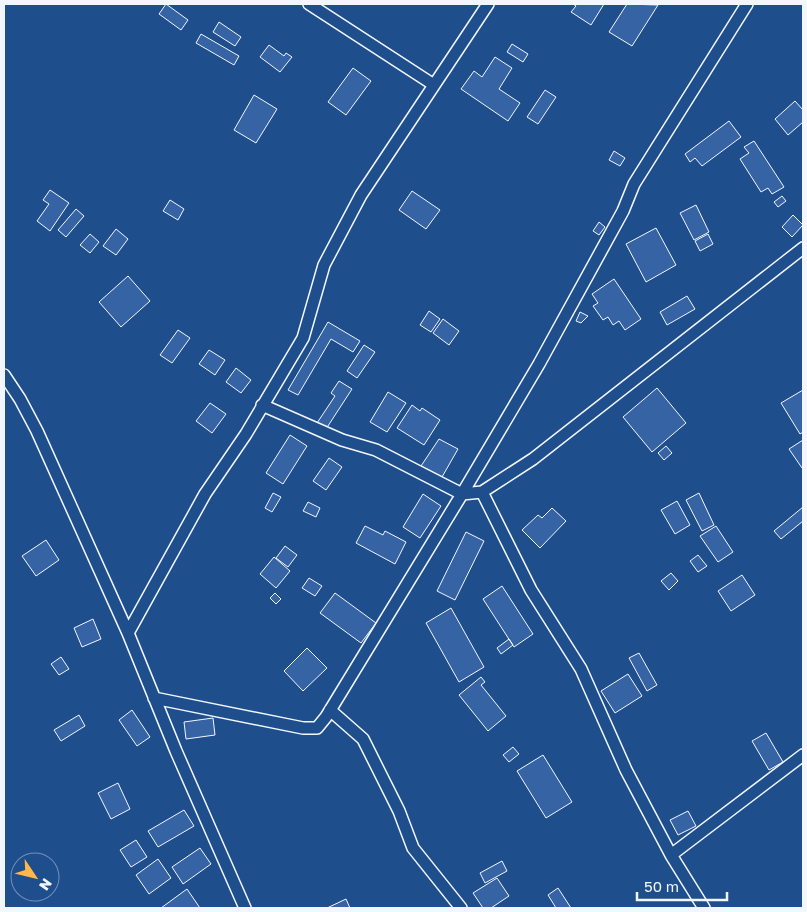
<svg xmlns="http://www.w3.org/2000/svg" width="807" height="912" font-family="'Golos Text',sans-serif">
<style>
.building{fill:#3563a3;stroke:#f2f6ff}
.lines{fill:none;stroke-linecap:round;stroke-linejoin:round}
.street-casing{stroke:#f2f6ff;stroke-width:14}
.street{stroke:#1f4e8c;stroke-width:11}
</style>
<rect width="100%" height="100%" fill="#1f4e8c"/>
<path class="building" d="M 166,4 L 188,20 L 181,30 L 159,14 Z
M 573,4 L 604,4 L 591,25 L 571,12 L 576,6 Z
M 627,4 L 658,5 L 632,46 L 609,32 Z
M 219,22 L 241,37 L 235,46 L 213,32 Z
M 201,34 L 239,56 L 234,65 L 196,43 Z
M 512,44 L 528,54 L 523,62 L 507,52 Z
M 269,45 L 284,56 L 286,53 L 292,57 L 280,72 L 260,57 Z
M 495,57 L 512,68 L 499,89 L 520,103 L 508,121 L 461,89 L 474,71 L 482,77 Z
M 353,68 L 371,81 L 346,115 L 328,102 Z
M 545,90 L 556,97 L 538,124 L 527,117 Z
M 254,95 L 277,109 L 256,143 L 234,130 Z
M 795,101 L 803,110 L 803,122 L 788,135 L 775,119 Z
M 729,121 L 741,137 L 702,166 L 695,158 L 690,162 L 685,154 Z
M 754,141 L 784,187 L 772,194 L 768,188 L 761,192 L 740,159 L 749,153 L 744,147 Z
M 614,151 L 625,158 L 620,166 L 609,160 Z
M 50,190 L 69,203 L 50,231 L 37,221 L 49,204 L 43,200 Z
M 412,191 L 440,210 L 426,229 L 399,210 Z
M 782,196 L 786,201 L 778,207 L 774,202 Z
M 170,200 L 184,209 L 178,220 L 163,211 Z
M 696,205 L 709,232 L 694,240 L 680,213 Z
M 76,209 L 84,216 L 66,237 L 58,230 Z
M 793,215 L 803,225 L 792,237 L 782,227 Z
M 599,222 L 605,227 L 599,235 L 593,231 Z
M 656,228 L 676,265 L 646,282 L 626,244 Z
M 116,229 L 128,239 L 116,255 L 103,246 Z
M 90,234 L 99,242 L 90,253 L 80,245 Z
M 708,234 L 713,244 L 700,251 L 695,241 Z
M 128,276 L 150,301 L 121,327 L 99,302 Z
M 614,279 L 641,319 L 625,330 L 619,321 L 613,325 L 608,317 L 603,320 L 593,306 L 598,303 L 592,294 Z
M 687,296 L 695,309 L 667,325 L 660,312 Z
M 429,311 L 440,319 L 431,332 L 420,325 Z
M 580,312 L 588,316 L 581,323 L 576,321 Z
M 443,319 L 459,331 L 449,345 L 433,333 Z
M 328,322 L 360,341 L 353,352 L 331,339 L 298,395 L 288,390 Z
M 178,330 L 190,338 L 172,363 L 160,355 Z
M 364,345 L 375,352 L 357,378 L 347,371 Z
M 209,350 L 225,360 L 215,375 L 199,364 Z
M 236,368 L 251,380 L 241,393 L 226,382 Z
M 339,381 L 352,389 L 326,429 L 317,423 L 335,396 L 331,393 Z
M 657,388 L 686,423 L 652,452 L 623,417 Z
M 803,390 L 803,432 L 800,434 L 781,403 Z
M 388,392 L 406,403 L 387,432 L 370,422 Z
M 210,403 L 226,414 L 212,433 L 196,421 Z
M 412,405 L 420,411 L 422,408 L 440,420 L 424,445 L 397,428 Z
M 290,435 L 307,446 L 283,484 L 266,473 Z
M 439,439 L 458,449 L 442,477 L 421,466 Z
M 803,440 L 803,467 L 802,468 L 789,449 Z
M 666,446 L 672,453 L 664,460 L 658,453 Z
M 329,458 L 342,467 L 326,490 L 313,481 Z
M 273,493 L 281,497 L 272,512 L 265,508 Z
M 699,493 L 714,525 L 702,531 L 686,500 Z
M 423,494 L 441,506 L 420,538 L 403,527 Z
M 677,501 L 690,525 L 675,534 L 661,510 Z
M 308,502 L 320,508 L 316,517 L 303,511 Z
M 803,507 L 803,521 L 781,539 L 774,531 Z
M 552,508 L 566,521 L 540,548 L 522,530 L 538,515 L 542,518 Z
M 365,526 L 383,535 L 385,531 L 406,542 L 395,564 L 356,543 Z
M 716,526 L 733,552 L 718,562 L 700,536 Z
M 466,532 L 484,541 L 455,600 L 437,591 Z
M 46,540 L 59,560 L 36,576 L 22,556 Z
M 285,546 L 297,555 L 288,567 L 276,558 Z
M 698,555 L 707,566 L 698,572 L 690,561 Z
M 274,557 L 290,571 L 276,588 L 260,574 Z
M 671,573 L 678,581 L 669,590 L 661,581 Z
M 742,575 L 755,595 L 731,611 L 718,591 Z
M 309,578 L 322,586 L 315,596 L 302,588 Z
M 502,586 L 533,634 L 514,647 L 483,599 Z
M 275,593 L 281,599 L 276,604 L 270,598 Z
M 335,593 L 376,623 L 361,643 L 320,613 Z
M 451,608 L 484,667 L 459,682 L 426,623 Z
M 93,619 L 101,639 L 82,647 L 74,628 Z
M 509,639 L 513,645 L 501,654 L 497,648 Z
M 307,648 L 327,668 L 303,691 L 284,671 Z
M 639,653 L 657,685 L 647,691 L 629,658 Z
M 61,657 L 69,669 L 59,675 L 51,664 Z
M 628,674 L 642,696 L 615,713 L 601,691 Z
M 481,677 L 485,682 L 481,685 L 506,716 L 488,731 L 459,695 Z
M 132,710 L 150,737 L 137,746 L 119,720 Z
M 79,715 L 85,726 L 61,741 L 54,730 Z
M 213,718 L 215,735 L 186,739 L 184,722 Z
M 766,733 L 783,762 L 769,770 L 752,741 Z
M 513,747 L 519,754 L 509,762 L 503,755 Z
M 543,755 L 572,802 L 546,818 L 517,771 Z
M 118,783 L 130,809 L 111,819 L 98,793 Z
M 184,810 L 194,826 L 158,847 L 148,831 Z
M 688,811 L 696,826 L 678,835 L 670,820 Z
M 136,840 L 147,857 L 131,867 L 120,850 Z
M 200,848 L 211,864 L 183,884 L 172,867 Z
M 158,859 L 171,878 L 149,894 L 136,875 Z
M 502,861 L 507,871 L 485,883 L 480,873 Z
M 497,878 L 509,896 L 491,908 L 483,908 L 473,893 Z
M 558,888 L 571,908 L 556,908 L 548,895 Z
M 187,889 L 200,908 L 161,908 Z
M 346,899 L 350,908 L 327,908 Z"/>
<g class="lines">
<g class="street-casing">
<path id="street" d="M 309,4 L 434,85
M 4,375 L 20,399 L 37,431 L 128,633 L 176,751 L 245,908
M 262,405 L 342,440 L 376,450 L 462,494 L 539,364 L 623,211 L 634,184 L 747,4
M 482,492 L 533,459 L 803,248
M 128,633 L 205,494 L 246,434 L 303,338 L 324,265 L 361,195 L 488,4
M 154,698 L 303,728 L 317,728 L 326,717 L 462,494 L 482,492 L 531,590 L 581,669 L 626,770 L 671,855 L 704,908
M 330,710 L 363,739 L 399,811 L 413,848 L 461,908
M 671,855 L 803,755"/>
</g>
<use href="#street" class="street"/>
</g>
<rect width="807" height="912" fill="none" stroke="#f2f6ff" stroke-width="10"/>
<g transform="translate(35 877) rotate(125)"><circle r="24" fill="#1f4e8c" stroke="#7391ba"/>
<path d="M0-4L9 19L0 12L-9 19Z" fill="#ffb74d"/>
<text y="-8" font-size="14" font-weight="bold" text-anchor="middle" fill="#f2f6ff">N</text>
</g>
<path d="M637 892v8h90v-8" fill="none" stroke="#f2f6ff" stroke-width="2.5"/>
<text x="644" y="892" font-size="15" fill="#f2f6ff" stroke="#1f4e8c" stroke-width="4" paint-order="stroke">50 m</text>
</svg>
